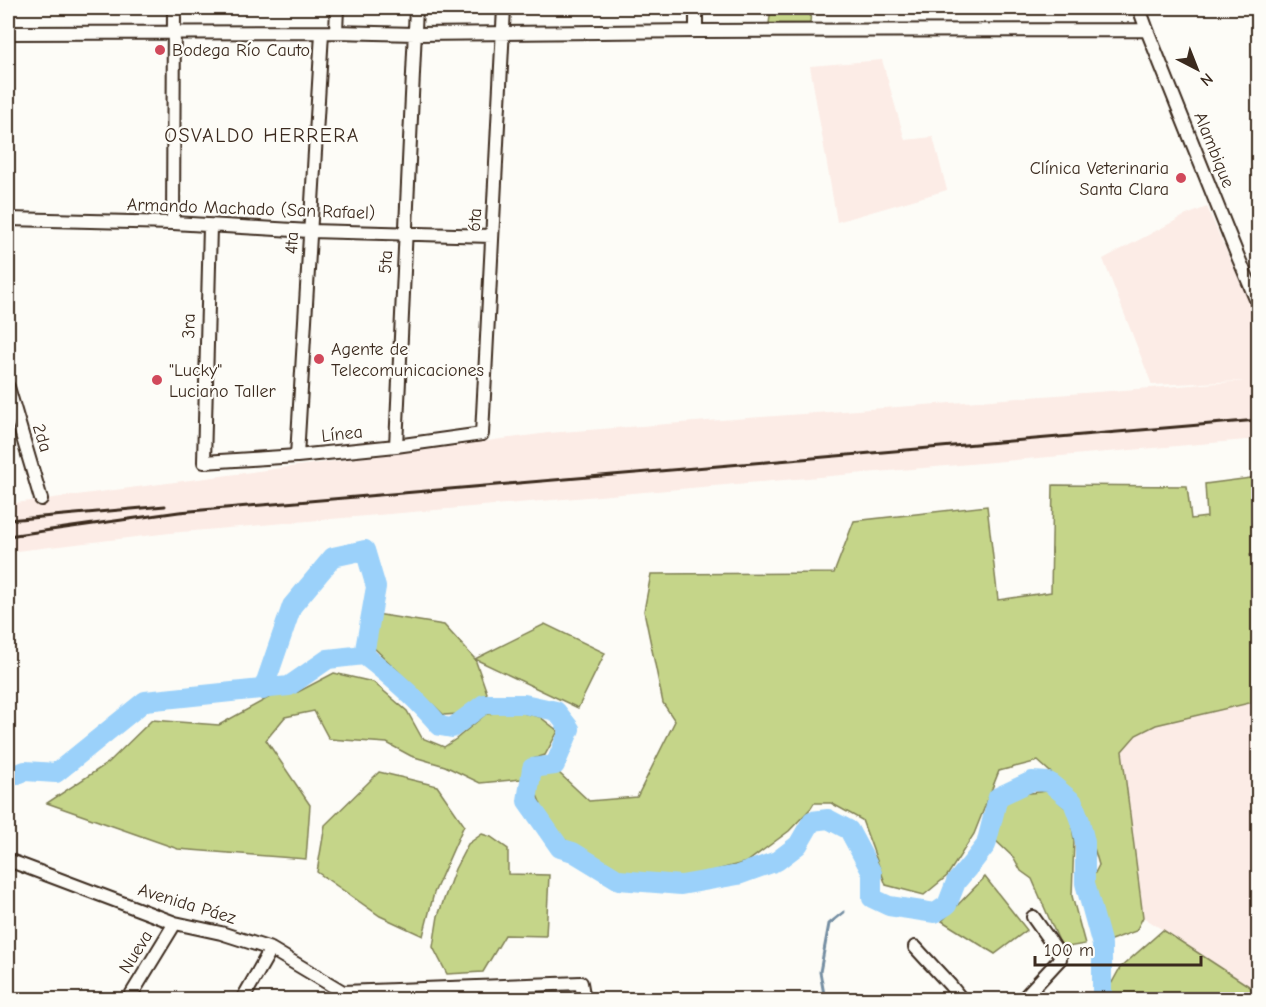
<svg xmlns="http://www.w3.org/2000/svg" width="1266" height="1007" font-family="'Comic Neue',sans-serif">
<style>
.built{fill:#fcece6}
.green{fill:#c5d589;stroke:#808054;stroke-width:1.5}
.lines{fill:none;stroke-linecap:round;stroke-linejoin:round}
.stream{stroke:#758ea2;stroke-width:3}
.river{stroke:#9bd1fa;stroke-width:20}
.minor-casing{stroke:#3b2a1e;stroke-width:16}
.minor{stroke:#fdfcf7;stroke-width:12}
.rail{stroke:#3b2a1e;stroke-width:3}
.poi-dot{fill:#d1495b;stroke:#fdfcf7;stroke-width:2}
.labels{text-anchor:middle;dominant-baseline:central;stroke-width:4.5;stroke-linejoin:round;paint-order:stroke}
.poi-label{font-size:18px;fill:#3b2a1e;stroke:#fdfcf7;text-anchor:start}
.street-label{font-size:18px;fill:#3b2a1e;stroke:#fdfcf7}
.neighbourhood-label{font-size:20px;letter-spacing:1.5px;fill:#3b2a1e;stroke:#fdfcf7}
</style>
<rect width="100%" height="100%" fill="#fdfcf7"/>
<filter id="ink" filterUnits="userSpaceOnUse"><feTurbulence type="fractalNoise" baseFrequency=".0167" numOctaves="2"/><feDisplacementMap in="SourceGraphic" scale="12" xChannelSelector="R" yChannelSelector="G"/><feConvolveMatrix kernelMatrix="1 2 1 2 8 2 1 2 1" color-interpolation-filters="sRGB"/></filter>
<g filter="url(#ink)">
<path class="built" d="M 882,60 L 905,140 L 933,137 L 947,190 L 837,222 L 810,66 Z
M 1207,207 L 1258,323 L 1258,439 L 170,533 L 8,552 L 8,504 L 548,433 L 1245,381 L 1152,385 L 1103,259 L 1184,216 Z
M 1258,701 L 1258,992 L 1143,917 L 1121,751 L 1136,735 L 1156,725 Z"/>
<path class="green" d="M 771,8 L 811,8 L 810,24 L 769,24 Z
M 1258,477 L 1258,553 L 1250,555 L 1258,580 L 1258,701 L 1156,725 L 1136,735 L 1122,751 L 1143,917 L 1136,931 L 1108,941 L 1091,881 L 1099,865 L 1080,799 L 1038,761 L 999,771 L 974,834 L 947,876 L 924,895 L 886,885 L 862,820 L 831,803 L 814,803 L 811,808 L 789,831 L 747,862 L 697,875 L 668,877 L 620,873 L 579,850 L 551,829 L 537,795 L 537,771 L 559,773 L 589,801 L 637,797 L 675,721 L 663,703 L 644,611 L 651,574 L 834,573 L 854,521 L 987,506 L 998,600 L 1051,592 L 1053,485 L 1187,486 L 1191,519 L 1207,517 L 1205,484 Z
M 376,614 L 444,625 L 475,659 L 545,624 L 605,653 L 578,708 L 475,659 L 487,693 L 459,714 L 444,715 L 372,646 Z
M 334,673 L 373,682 L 407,711 L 422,738 L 444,747 L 456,739 L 486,714 L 514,711 L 540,717 L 558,731 L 545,755 L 529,760 L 521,779 L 480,783 L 445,766 L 411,756 L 387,743 L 329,739 L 314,711 L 285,717 L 266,740 L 310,805 L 306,859 L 178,849 L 47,803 L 108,763 L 152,720 L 219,725 L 270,697 L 298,692 Z
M 379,772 L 437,786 L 464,825 L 434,893 L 423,936 L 380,916 L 317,872 L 325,825 Z
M 1047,791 L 1070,812 L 1074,840 L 1072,896 L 1085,944 L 1062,948 L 1032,879 L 1021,871 L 1014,858 L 994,839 L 1003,804 L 1022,794 Z
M 482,834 L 491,837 L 508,849 L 508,874 L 549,875 L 546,936 L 505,935 L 483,972 L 447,974 L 433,947 L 438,916 L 455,869 L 468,844 Z
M 985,877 L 1027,930 L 995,954 L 942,921 Z
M 1163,930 L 1258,992 L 1258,999 L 1103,999 L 1120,968 Z"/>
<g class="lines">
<path class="stream" d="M 825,1000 L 820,972 L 829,924 L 844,912"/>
<path class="river" d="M 263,690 L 292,606 L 333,557 L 365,550 L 376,587 L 364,655
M 8,778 L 25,771 L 56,773 L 145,701 L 289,686 L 328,659 L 364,655 C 391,676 418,700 440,726 L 452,728 L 484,704 L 524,704 L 556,711 L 570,729 L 555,765 L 532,768 L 527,801 L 560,848 L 573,852 L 619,880 L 681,885 L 738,875 L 777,861 L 798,845 L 812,821 L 828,819 L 849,830 L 872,873 L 872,898 L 889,906 L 935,913 L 947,905 L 956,882 L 972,863 L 986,845 L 998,797 L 1032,781 L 1049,782 L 1073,802 L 1080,821 L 1085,842 L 1085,883 L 1102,945 L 1102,1000"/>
<g class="minor-casing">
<path id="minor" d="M 696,8 L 696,31
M 1139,8 L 1147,30 L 1236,252 L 1258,304
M 336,32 L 337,8
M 8,33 L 336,32 L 415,34 L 696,31 L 1147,30
M 8,219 L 173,223 L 310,231 L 492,236
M 173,223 L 174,8
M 210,226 L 204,462 L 297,456 L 396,446 L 482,434 L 504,8
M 8,387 L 41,499
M 396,446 L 416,8
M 297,456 L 322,33
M 8,860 L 175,923 L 221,933 L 271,949 L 343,992 L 344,1000
M 915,947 L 950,985 L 962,1000
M 343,992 L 581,983 L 584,1000
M 128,1000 L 175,923
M 242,1000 L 271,949
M 1022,1000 L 1060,959 L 1060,955 L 1033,917"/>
</g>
<use href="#minor" class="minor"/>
<path class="rail" d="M 8,520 L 165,506
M 8,536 L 179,512 L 1258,420"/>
</g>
</g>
<g class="poi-dot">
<circle cx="160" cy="50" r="6"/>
<circle cx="1181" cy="178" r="6"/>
<circle cx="319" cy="359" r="6"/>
<circle cx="157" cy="380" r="6"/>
</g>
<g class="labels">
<g class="poi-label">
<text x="172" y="50">Bodega Río Cauto</text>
<text x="1169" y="168" text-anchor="end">Clínica Veterinaria<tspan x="1169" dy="21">Santa Clara</tspan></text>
<text x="331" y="349">Agente de<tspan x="331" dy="21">Telecomunicaciones</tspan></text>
<text x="169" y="370">"Lucky"<tspan x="169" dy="21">Luciano Taller</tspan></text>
</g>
<g class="street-label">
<text transform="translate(1214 150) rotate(68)">Alambique</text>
<text transform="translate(251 209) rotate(2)">Armando Machado (San Rafael)</text>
<text transform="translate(475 220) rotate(-87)">6ta</text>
<text transform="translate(292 243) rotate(-87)">4ta</text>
<text transform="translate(386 262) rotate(-87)">5ta</text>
<text transform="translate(189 326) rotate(-89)">3ra</text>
<text transform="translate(342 434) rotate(-6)">Línea</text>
<text transform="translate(42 438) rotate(73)">2da</text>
<text transform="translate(187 904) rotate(17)">Avenida Páez</text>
<text transform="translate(136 952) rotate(-58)">Nueva</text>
</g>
<g class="neighbourhood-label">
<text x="262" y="135">OSVALDO HERRERA</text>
</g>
</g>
<rect width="1266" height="1007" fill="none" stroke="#fdfcf7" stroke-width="30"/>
<rect x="15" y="15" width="1236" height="977" fill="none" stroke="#3b2a1e" stroke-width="2" filter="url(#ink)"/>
<g transform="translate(1197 69) rotate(138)" stroke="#fdfcf7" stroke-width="4.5" paint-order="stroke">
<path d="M0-4.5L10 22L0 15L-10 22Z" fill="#3b2a1e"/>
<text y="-9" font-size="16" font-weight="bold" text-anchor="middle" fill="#3b2a1e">N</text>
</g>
<path d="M1035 956v9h166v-9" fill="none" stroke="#3b2a1e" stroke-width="3"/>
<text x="1044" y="956" font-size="18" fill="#3b2a1e" stroke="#fdfcf7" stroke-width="4.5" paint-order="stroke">100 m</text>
</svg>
